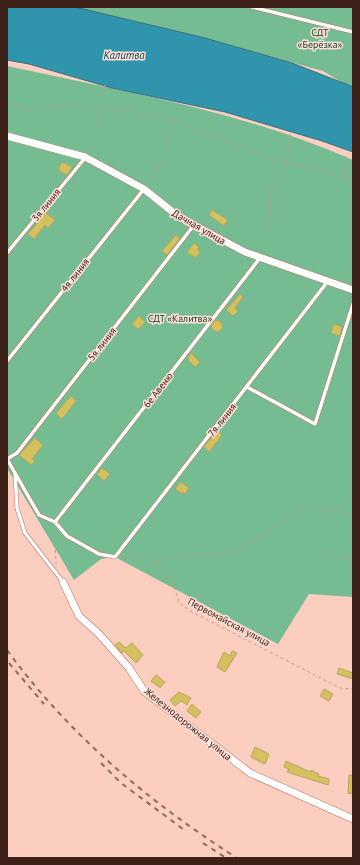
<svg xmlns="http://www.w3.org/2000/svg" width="360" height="865" font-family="'PT Sans',sans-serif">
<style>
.green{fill:#75bc93}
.water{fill:#3094ac;stroke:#347280}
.building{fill:#d5c05e;stroke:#b5a661}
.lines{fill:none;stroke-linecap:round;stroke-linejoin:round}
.lane-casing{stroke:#b8745f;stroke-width:4.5}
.street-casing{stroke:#b8745f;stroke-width:8}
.path{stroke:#c39a8e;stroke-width:1;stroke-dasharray:3 3;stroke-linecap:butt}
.lane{stroke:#fff;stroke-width:3.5}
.street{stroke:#fff;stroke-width:7}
.rail{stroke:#8d6a5f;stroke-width:2;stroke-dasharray:5 5;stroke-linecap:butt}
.labels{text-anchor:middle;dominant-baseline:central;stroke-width:3;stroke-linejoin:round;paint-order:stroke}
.park-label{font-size:10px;fill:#113b26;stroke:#fedfd6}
.street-label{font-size:10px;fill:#3e221a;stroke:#fedfd6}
.water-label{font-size:11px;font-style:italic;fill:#094451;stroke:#fedfd6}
</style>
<rect width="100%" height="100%" fill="#fccec0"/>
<path class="green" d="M 63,7 L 353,7 L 353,89 L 323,71 L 221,43 Z
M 7,66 C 123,91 244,112 353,160 L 353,597 L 309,594 L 278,644 L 115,557 L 101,559 L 74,580 L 7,468 Z"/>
<path class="water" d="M 7,7 L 75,7 L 205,38 L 292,63 L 346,84 L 353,87 L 353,152 L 322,141 L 225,112 L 112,88 L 29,64 L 7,60 Z"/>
<path class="building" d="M 62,162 L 72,167 L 67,175 L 58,170 Z
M 212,210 L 228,220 L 224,226 L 209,215 Z
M 46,213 L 55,220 L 48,228 L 45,225 L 34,239 L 28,234 Z
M 176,235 L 180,238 L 167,255 L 162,251 Z
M 194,243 L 199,247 L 197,249 L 200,252 L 196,258 L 187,252 Z
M 240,294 L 243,297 L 235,308 L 238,311 L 233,316 L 226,310 Z
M 139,316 L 145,322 L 138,329 L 132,324 Z
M211.5 326a5.5 5.5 0 1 1 11 0a5.5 5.5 0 1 1-11 0Z
M 334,324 L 342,327 L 340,336 L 331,333 Z
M 191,353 L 200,362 L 195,367 L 188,360 L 189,358 L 188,357 Z
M 71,396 L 76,401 L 62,419 L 56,413 Z
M 217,430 L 222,435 L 209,452 L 204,447 Z
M 35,438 L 43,445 L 32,459 L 35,461 L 31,465 L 19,455 Z
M 102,468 L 110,474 L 104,481 L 97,474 Z
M 181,482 L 189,488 L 185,494 L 183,492 L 182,494 L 175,489 Z
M 119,642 L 126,648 L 132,643 L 143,655 L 136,663 L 124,651 L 122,653 L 115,645 Z
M 232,651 L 237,653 L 225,672 L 217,667 L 224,652 L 230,656 Z
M 339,668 L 353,673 L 353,679 L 337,674 Z
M 156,675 L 165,682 L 160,688 L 151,681 Z
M 324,689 L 333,694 L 329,701 L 320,696 Z
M 179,692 L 191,698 L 187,705 L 181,701 L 175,706 L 170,700 Z
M 192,704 L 201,712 L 196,718 L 187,711 Z
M 255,747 L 269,754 L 265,764 L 251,757 Z
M 286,761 L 310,772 L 311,770 L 319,774 L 318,776 L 329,779 L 328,785 L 287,772 L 289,769 L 284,767 Z
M 349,775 L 353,775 L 353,794 L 348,793 Z"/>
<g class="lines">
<g class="lane-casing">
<path id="lane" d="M 252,7 L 353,32
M 7,253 L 85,158
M 7,361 L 144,189
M 247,387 L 315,424 L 353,304
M 7,459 L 17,453 L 194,225
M 7,459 L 15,473 L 17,508 L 25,533 L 63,582
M 15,473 L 39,515 L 55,522 L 67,536 L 99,554 L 115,557 L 328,281
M 55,522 L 260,258"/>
</g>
<g class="street-casing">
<path id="street" d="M 7,136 L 85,157 L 144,189 L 179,217 L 245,252 L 353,290
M 63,582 L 79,616 L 99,634 L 129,668 L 144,691 L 250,773 L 353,819"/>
</g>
<path class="path" d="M 7,101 L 28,109 L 63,105 L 102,110 L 131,111 L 173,120 L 262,156 L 317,169 L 353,182
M 87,151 L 102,110 L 105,84
M 344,177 L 346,154
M 148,184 C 162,165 169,144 173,121
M 263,250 L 271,226 L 270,188 L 287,163 L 290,133
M 55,532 L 56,564
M 122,556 L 131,555 L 152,561 L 172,580 L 179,603 L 192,612 L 340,688 L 353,689
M 315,558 L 324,552 L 341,559 L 353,559
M 153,561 L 196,555 L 227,554 L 258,539 L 284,519 L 309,507 L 337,510 L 353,516"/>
<use href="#lane" class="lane"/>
<use href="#street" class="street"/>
<path class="rail" d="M 7,650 C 69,735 149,802 237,858
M 9,663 L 44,704
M 101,763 L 121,783 L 183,829
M 203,843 L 226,858"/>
</g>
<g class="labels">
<g class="park-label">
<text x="320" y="32">СДТ<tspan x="320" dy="12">«Берёзка»</tspan></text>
<text x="180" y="318">СДТ «Калитва»</text>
</g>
<g class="street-label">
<text transform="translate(46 205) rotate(-51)">3я линия</text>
<text transform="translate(199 227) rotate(30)">Дачная улица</text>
<text transform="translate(75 275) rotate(-52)">4я линия</text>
<text transform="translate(102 344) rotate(-52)">5я линия</text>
<text transform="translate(158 390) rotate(-52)">6е Авеню</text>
<text transform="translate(222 420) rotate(-52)">7я линия</text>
<text transform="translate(229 622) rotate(28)">Первомайская улица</text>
<text transform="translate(188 724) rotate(39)">Железнодорожная улица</text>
</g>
<g class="water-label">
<text x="124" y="55">Калитва</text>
</g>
</g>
<rect width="360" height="865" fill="none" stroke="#3e221a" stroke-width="16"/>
</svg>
